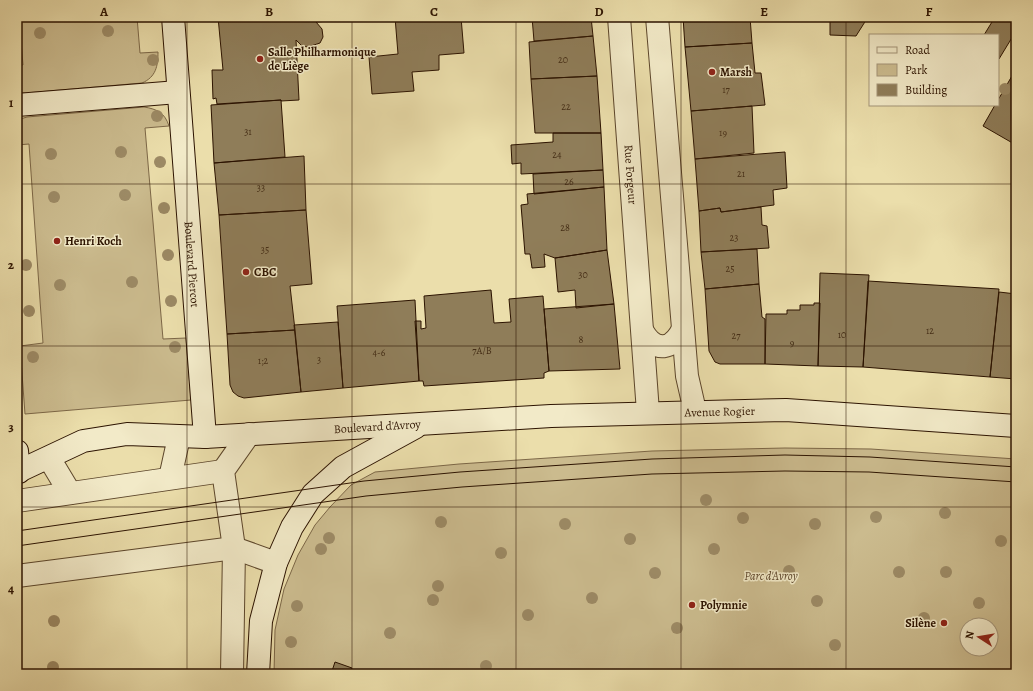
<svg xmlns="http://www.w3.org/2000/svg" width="1033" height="691" font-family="Alegreya,serif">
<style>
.green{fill:#cbbb8e;stroke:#7c6747;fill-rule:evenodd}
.building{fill:#8f7d59;stroke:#2c1300}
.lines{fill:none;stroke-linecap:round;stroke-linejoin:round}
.street-casing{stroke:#5c462b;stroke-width:24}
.secondary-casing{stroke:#2c1300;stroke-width:24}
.street{stroke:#f2eac8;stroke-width:22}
.secondary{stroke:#f2eac8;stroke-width:22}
.tram{stroke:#2c1300;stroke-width:1}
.tree{fill:#9c8a65}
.grid{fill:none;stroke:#2c1300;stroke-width:1;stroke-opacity:0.55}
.poi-dot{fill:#8f2418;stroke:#f2eac8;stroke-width:1.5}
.labels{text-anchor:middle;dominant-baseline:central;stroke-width:3;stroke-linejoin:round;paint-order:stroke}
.number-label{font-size:10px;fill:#452e16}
.poi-label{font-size:12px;font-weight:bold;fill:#2c1300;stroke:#f2eac8;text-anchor:start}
.street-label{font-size:12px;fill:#2c1300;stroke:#f2eac8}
.park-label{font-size:12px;font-style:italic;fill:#5c452b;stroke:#f2eac8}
.neatline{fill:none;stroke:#2c1300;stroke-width:1.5}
.grid-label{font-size:13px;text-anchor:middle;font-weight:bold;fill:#2c1300}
</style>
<rect width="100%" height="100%" fill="#ebdeab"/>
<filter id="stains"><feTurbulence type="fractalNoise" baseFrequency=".005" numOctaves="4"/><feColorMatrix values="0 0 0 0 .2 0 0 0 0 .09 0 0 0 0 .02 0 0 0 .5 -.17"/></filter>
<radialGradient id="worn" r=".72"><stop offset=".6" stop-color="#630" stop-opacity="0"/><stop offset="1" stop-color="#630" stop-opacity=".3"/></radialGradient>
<path class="green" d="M 19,17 L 137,17 L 140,53 L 158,52 C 158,66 156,77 142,83 L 25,93 L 17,92 L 17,65 L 23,65 Z
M 144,107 C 157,109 165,113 169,126 L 145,128 L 163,339 L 186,338 L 191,400 L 25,414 L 20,346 L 43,343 L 29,144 L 17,145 L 17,120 L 27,117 Z
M 785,448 L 871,449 L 1016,459 L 1016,674 L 274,674 L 275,630 L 284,589 L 298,555 L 315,525 L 330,507 L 351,485 L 375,472 L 459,464 L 652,451 ZM 967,625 L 991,625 L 991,649 L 967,649 Z"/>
<path class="building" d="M 218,17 L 385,17 L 316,22 L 322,29 L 323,37 L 320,43 L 308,47 L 302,46 L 296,40 L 299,100 L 281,101 L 281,100 L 217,104 L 216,98 L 213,99 L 212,70 L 223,70 Z
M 395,17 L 461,17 L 464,53 L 439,55 L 439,70 L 412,72 L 414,91 L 372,94 L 369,57 L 398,54 Z
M 532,17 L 591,17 L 593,36 L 534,41 Z
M 683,17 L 750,17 L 752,43 L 685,47 Z
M 830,17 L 868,17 L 856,36 L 830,35 Z
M 995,17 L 1016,17 L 1016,31 L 999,59 L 998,35 L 984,35 Z
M 593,36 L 597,76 L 531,79 L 529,42 Z
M 752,43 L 755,73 L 761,73 L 765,105 L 691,111 L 685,47 Z
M 1016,69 L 1016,145 L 983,126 L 995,105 L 998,105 L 998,100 Z
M 597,76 L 601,133 L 535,133 L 531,79 Z
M 281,100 L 285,157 L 214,163 L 211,105 Z
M 752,106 L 754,153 L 695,159 L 691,111 Z
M 553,133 L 601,133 L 603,170 L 521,174 L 521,163 L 512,164 L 511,145 L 553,142 Z
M 785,152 L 787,188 L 773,190 L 774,205 L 721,212 L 720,208 L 699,211 L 695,159 Z
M 304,156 L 306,210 L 219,215 L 214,163 Z
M 603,170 L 604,187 L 534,194 L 533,174 Z
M 604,187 L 607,250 L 555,258 L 544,254 L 545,267 L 532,268 L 530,254 L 525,254 L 521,205 L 528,204 L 527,194 Z
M 761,207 L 762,225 L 767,226 L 769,248 L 701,252 L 699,211 L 720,208 L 721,212 Z
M 306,210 L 312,284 L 290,286 L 295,330 L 227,334 L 219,215 Z
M 757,249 L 759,284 L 705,289 L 701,252 Z
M 607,250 L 614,304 L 576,308 L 575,290 L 558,292 L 555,258 Z
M 820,273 L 869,275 L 863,367 L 818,366 Z
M 868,281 L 999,289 L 990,377 L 863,367 Z
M 759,284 L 762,317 L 765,319 L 765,364 L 720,364 L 715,362 L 709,351 L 705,289 Z
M 491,290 L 494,323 L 511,322 L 509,299 L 543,296 L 549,371 L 544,373 L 544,378 L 424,386 L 423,381 L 419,381 L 415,321 L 421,321 L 421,329 L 426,328 L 424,296 Z
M 999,292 L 1016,294 L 1016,379 L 990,377 Z
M 415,300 L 419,381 L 343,388 L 337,306 Z
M 814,303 L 820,303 L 818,366 L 765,364 L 766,314 L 787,314 L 787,310 L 800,310 L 800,305 L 814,305 Z
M 614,304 L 620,369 L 549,371 L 544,309 Z
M 338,322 L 343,388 L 301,392 L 294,325 Z
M 295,330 L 301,392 L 244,398 L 238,396 L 233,392 L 230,385 L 227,334 Z
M 335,662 L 352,668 L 349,674 L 331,674 Z"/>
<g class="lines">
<g class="street-casing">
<g id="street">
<path id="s1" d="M 619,17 L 648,412"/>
<path d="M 657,17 L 687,376 L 695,411"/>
<path d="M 643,332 C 656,353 672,350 683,329"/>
<path d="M 49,458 L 70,493"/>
<path d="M 170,478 L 179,437"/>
<path d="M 17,501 L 223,471"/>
<path d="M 17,576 L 234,548 L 276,563"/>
<path d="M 232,674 L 234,548 L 223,471 L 249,434"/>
</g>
</g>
<g class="secondary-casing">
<g id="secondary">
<path id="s2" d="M 173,17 L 205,437"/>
<path d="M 17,105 L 178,92"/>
<path d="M 17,451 L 19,472"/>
<path id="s3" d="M 17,472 L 83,441 L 127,434 L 205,437 L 551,416 L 786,410 L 1016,426"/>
<path d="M 258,674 L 261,621 L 276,563 L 292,527 L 313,494 L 343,467 L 416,427"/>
</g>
</g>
<use href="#street" class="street"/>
<use href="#secondary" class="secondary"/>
<path class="tram" d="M 17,531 L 364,481 L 460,472 L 652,459 L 785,455 L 870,457 L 1016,467
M 17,546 L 366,496 L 462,487 L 652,474 L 785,471 L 869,472 L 1016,482"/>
</g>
<g class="tree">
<circle cx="108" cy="31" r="6"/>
<circle cx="40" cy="33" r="6"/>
<circle cx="153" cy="60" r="6"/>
<circle cx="1005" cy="89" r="6"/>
<circle cx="157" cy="116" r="6"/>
<circle cx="121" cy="152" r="6"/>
<circle cx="51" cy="154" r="6"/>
<circle cx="160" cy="162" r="6"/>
<circle cx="125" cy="195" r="6"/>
<circle cx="54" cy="197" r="6"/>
<circle cx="164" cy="208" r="6"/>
<circle cx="168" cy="255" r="6"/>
<circle cx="26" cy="265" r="6"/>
<circle cx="132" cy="282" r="6"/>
<circle cx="60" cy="285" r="6"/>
<circle cx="171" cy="301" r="6"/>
<circle cx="29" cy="311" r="6"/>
<circle cx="175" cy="347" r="6"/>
<circle cx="33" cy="357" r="6"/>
<circle cx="706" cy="500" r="6"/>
<circle cx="945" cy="513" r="6"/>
<circle cx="876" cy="517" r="6"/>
<circle cx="743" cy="518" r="6"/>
<circle cx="441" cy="522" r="6"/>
<circle cx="565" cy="524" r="6"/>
<circle cx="815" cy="524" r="6"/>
<circle cx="329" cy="538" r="6"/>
<circle cx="630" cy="539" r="6"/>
<circle cx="1001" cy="541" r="6"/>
<circle cx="321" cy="549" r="6"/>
<circle cx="714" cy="549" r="6"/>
<circle cx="501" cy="553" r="6"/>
<circle cx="789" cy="571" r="6"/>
<circle cx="899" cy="572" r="6"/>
<circle cx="946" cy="572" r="6"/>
<circle cx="655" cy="573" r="6"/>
<circle cx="438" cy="586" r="6"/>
<circle cx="592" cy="598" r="6"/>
<circle cx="433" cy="600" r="6"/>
<circle cx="817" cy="601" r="6"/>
<circle cx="979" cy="603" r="6"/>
<circle cx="297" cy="606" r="6"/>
<circle cx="528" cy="615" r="6"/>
<circle cx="924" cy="618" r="6"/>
<circle cx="54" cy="621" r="6"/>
<circle cx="677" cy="628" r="6"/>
<circle cx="390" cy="633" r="6"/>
<circle cx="291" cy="642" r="6"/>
<circle cx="835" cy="645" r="6"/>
<circle cx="486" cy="666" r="6"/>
<circle cx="53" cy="667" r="6"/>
</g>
<path class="grid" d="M 187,17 L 187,674M 352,17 L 352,674M 516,17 L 516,674M 681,17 L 681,674M 846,17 L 846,674M 17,184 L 1016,184M 17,346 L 1016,346M 17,507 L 1016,507"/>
<g class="poi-dot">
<circle cx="260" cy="59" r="4"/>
<circle cx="712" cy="72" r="4"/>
<circle cx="57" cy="241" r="4"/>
<circle cx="246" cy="272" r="4"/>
<circle cx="692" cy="605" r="4"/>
<circle cx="944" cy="623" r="4"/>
</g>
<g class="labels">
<g class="number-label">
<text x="563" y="59">20</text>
<text x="726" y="89">17</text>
<text x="566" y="106">22</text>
<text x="248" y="131">31</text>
<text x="723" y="132">19</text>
<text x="557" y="154">24</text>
<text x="741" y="173">21</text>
<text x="569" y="181">26</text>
<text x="261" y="187">33</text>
<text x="565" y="227">28</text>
<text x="734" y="237">23</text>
<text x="265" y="249">35</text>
<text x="730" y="268">25</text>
<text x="583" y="274">30</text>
<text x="930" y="330">12</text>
<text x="842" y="334">10</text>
<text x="736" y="335">27</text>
<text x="581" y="339">8</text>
<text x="792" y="342">9</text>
<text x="482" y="350">7A/B</text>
<text x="379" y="352">4-6</text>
<text x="319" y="359">3</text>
<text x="263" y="360">1;2</text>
</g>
<g class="poi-label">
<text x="268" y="52">Salle Philharmonique<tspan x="268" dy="14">de Liège</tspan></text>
<text x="720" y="72">Marsh</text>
<text x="65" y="241">Henri Koch</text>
<text x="254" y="272">CBC</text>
<text x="700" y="605">Polymnie</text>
<text x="936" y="623" text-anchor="end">Silène</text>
</g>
<g class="street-label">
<text stroke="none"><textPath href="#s1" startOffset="158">Rue Forgeur</textPath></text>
<text stroke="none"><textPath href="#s2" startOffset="248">Boulevard Piercot</textPath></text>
<text stroke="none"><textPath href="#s3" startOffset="711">Avenue Rogier</textPath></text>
<text stroke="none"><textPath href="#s3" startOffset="368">Boulevard d'Avroy</textPath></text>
</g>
<g class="park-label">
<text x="771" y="576">Parc d'Avroy</text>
</g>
</g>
<rect width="1033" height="691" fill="none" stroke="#ebdeab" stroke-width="44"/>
<rect x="869" y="34" width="130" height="72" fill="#f2eac8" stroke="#a39478"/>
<rect x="877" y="47" width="20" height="6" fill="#f2eac8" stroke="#a39478"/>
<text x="905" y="54" font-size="12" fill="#2c1300">Road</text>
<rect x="877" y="64" width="20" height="12" fill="#cbbb8e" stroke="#a39478"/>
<text x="905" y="74" font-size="12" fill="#2c1300">Park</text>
<rect x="877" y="84" width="20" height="12" fill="#8f7d59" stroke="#a39478"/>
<text x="905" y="94" font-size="12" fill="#2c1300">Building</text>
<g transform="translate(979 637) rotate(282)"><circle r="19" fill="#f2eac8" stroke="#a39478"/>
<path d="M0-3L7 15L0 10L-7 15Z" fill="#8f2418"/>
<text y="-6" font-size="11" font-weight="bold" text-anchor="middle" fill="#2c1300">N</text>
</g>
<rect x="22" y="22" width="989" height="647" class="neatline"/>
<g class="grid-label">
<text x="104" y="16">A</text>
<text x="269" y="16">B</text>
<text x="434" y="16">C</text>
<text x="599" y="16">D</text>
<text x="764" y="16">E</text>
<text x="929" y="16">F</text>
<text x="11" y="107">1</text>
<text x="11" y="269">2</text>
<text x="11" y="431">3</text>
<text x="11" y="593">4</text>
</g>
<rect width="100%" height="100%" filter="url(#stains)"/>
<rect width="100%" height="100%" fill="url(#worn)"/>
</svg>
